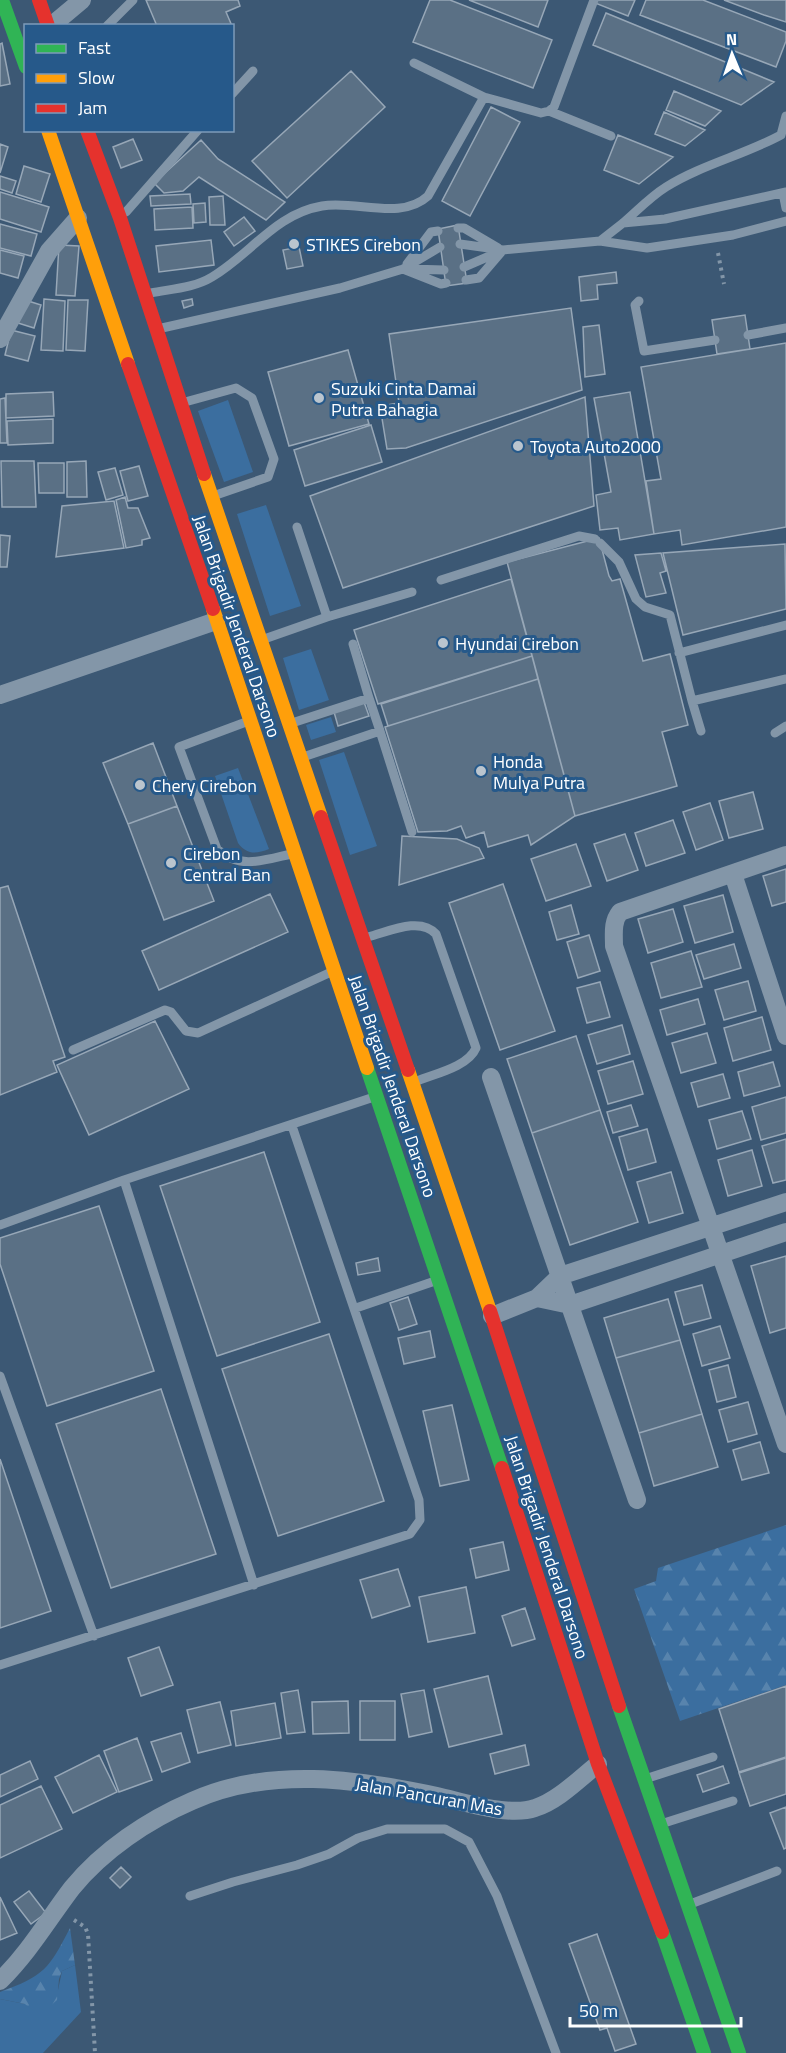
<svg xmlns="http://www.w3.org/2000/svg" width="786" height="2053" font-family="'Titillium Web',sans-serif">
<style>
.grass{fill:#3b6e9f}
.forest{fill:url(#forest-firs)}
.building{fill:#5a7085;stroke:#97a7b7;stroke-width:1.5}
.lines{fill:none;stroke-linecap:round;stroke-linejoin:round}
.path{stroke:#8396a8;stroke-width:4;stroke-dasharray:3 4.5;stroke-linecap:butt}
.lane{stroke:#8396a8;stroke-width:9}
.street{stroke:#8396a8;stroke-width:18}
.fast{stroke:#30b455;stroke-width:14}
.slow{stroke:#ff9f0a;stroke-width:14}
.jam{stroke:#e5322d;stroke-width:14}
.poi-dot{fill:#bbc5ce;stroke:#26598a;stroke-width:2}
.labels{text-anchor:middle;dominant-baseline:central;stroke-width:6;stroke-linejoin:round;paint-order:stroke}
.poi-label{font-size:18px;fill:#fff;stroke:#26598a;text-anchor:start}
.street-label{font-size:18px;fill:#fff;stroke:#26598a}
</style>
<defs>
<pattern id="forest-firs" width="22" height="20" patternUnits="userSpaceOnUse" patternTransform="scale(1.5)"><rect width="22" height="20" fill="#3b6e9f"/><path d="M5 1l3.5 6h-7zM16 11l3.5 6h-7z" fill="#5884ad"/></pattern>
</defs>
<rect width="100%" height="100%" fill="#3c5874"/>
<path class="grass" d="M 228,400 L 253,472 L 224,482 L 198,411 Z
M 266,505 L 301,606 L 270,616 L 237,514 Z
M 311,649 L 329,700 L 299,710 L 283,658 Z
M 331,717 L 336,732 L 311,740 L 306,725 Z
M 344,752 L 377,846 L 350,855 L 319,760 Z
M 238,768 L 269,849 C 256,854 247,855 238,843 L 215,776 Z
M 75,1965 L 81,2012 L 43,2053 L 0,2053 L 0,1999 L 25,2004 L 58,1990 L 62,1971 Z"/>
<path class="forest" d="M 786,1525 L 786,1685 L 680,1721 L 634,1589 L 656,1581 L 658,1568 Z
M 70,1928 L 75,1965 L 62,1971 L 59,1979 L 57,2000 L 47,2009 L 34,2012 L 25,2004 L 0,1999 L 0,1992 C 44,1976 49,1969 70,1928 Z"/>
<path class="building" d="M 146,0 L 238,0 L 240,6 L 226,12 L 232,26 L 157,26 Z
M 430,0 L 450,0 L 552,40 L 533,88 L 413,42 Z
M 469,0 L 548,0 L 538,27 Z
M 597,0 L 635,0 L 628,16 L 595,3 Z
M 646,0 L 703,0 L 786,32 L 786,41 L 776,67 L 640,15 Z
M 724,0 L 786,0 L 786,22 L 764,15 Z
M 606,13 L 774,82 L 741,105 L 593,45 Z
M 2,43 L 10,84 L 0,86 L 0,44 Z
M 351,71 L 385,107 L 287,198 L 252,161 Z
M 674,91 L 721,111 L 705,126 L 666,110 Z
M 491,107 L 520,122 L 470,216 L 442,201 Z
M 664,112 L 705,130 L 685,146 L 655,134 Z
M 618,135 L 673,157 L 639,184 L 604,170 Z
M 133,139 L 142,160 L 121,168 L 113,147 Z
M 201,140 L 218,159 L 285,202 L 266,220 L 199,177 L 183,191 L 164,193 L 154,183 Z
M 0,144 L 8,147 L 0,173 Z
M 24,166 L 50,174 L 41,202 L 16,194 Z
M 0,176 L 16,181 L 12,193 L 0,189 Z
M 0,192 L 49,207 L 41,232 L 0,219 Z
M 190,194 L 191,204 L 151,206 L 150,196 Z
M 223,196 L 225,225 L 210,225 L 209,197 Z
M 205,203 L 206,222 L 194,223 L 193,204 Z
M 192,207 L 193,228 L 155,230 L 154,209 Z
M 244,217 L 255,231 L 234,246 L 224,232 Z
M 0,224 L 37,234 L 31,256 L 0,248 Z
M 458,225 L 467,283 L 446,286 L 438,229 Z
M 211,240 L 214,265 L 159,272 L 156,246 Z
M 59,245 L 79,246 L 75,296 L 56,295 Z
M 299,247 L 303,266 L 287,269 L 283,250 Z
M 0,250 L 24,256 L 18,278 L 0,273 Z
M 616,272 L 617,283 L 597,285 L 598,299 L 581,301 L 579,277 Z
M 44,299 L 65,301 L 63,351 L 41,350 Z
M 192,299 L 193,305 L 184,308 L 182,301 Z
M 25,300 L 41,305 L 34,328 L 18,323 Z
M 68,300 L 88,300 L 85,351 L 66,350 Z
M 571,308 L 582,390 L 406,448 L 387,449 L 380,406 L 399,403 L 389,334 Z
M 745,315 L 750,349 L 717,354 L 712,320 Z
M 599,325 L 605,374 L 585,377 L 583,327 Z
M 11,330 L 35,336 L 28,361 L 5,355 Z
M 786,343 L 786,527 L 682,545 L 680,530 L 654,534 L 646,481 L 661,479 L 641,367 Z
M 348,350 L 369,424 L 289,446 L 268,372 Z
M 53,392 L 54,416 L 6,418 L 6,394 Z
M 630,392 L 654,534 L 620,540 L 618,528 L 600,530 L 596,495 L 611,492 L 594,398 Z
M 585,397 L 594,506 L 343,588 L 310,496 Z
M 5,398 L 7,443 L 0,443 L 0,399 Z
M 53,419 L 53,443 L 8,445 L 7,421 Z
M 371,425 L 382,462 L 305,486 L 294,450 Z
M 1,461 L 34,461 L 36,507 L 2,507 Z
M 86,461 L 87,497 L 67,497 L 67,462 Z
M 38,463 L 64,463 L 64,493 L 39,493 Z
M 139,466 L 148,496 L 128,501 L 120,471 Z
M 115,468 L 123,495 L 106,500 L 98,472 Z
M 125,497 L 128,508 L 138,508 L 150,538 L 142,540 L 142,545 L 126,548 L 116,500 Z
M 114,501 L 124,548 L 56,557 L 62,506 Z
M 0,535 L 10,536 L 7,567 L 0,567 Z
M 599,538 L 609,576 L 612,581 L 620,579 L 643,661 L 670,654 L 688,725 L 662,732 L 677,786 L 575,816 L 507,562 Z
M 785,544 L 786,609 L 683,635 L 663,553 Z
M 661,553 L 666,571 L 660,573 L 666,593 L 646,597 L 635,555 Z
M 511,579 L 532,656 L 378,704 L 354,630 Z
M 532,656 L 538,679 L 388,726 L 381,704 Z
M 538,679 L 575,816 L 531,845 L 528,835 L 488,847 L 484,832 L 466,838 L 461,826 L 447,831 L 418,832 L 385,727 Z
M 364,702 L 369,716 L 338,726 L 334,712 Z
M 153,743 L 177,806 L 128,824 L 103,763 Z
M 753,792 L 763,829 L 729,838 L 719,801 Z
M 710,803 L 723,840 L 696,850 L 683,812 Z
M 177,806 L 214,901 L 164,920 L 128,824 Z
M 673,820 L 685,853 L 646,866 L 635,833 Z
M 625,834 L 638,870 L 607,881 L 594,844 Z
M 402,836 L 457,839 L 479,848 L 484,858 L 399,885 Z
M 576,844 L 591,886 L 546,901 L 531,859 Z
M 786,869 L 786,902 L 772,906 L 763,876 Z
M 503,884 L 555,1031 L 500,1050 L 449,903 Z
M 8,886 L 65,1057 L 53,1061 L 57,1072 L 0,1095 L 0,888 Z
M 270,894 L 288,932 L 159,990 L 142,951 Z
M 723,895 L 733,932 L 695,943 L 684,906 Z
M 571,905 L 579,934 L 557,940 L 549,912 Z
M 673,909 L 683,942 L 648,953 L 638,919 Z
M 589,935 L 600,971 L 578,978 L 567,942 Z
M 734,944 L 741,968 L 704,979 L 696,955 Z
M 691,951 L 702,987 L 661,998 L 651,963 Z
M 748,981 L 756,1011 L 724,1020 L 715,990 Z
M 600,982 L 610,1017 L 587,1023 L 577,988 Z
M 698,999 L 705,1024 L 667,1035 L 660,1010 Z
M 762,1017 L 771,1050 L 733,1061 L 724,1028 Z
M 155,1021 L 189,1089 L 89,1135 L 57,1065 Z
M 622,1025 L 630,1054 L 597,1064 L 588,1035 Z
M 707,1033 L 716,1063 L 681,1073 L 672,1043 Z
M 576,1036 L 600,1110 L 532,1133 L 507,1059 Z
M 633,1061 L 643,1094 L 608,1104 L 598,1071 Z
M 773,1062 L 780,1086 L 744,1096 L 738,1072 Z
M 723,1074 L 730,1098 L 698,1107 L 691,1083 Z
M 786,1097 L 786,1133 L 761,1140 L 752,1107 Z
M 631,1105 L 638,1126 L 613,1133 L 607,1112 Z
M 600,1110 L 638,1222 L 570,1245 L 532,1133 Z
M 742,1111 L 751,1139 L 717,1149 L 709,1120 Z
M 647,1129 L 656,1162 L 628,1170 L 619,1137 Z
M 786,1139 L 786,1180 L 773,1183 L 762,1146 Z
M 752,1150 L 762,1186 L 728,1196 L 718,1160 Z
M 264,1152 L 320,1322 L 217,1356 L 160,1186 Z
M 671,1172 L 683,1213 L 649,1223 L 637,1182 Z
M 99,1206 L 154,1371 L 47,1406 L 0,1264 L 0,1238 Z
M 786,1256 L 786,1328 L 770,1333 L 751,1266 Z
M 378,1258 L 380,1271 L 358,1275 L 356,1263 Z
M 702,1285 L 711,1318 L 684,1325 L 675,1292 Z
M 408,1297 L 417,1324 L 399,1330 L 390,1303 Z
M 668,1299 L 680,1340 L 616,1358 L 604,1318 Z
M 720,1326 L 730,1358 L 702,1366 L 693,1334 Z
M 430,1331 L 435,1357 L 404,1364 L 398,1338 Z
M 329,1334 L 384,1501 L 278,1536 L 222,1369 Z
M 680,1340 L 702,1414 L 639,1433 L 616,1358 Z
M 728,1365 L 736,1397 L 717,1402 L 709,1370 Z
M 161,1389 L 216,1554 L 111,1588 L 56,1424 Z
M 748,1402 L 757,1434 L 728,1442 L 719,1410 Z
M 452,1405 L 469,1480 L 440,1486 L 423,1411 Z
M 702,1414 L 718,1467 L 654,1486 L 639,1433 Z
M 760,1442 L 769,1473 L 742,1480 L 733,1450 Z
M 0,1459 L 51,1611 L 0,1628 Z
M 503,1542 L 509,1570 L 476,1578 L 470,1549 Z
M 398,1569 L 410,1606 L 372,1618 L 360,1580 Z
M 466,1587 L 475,1633 L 428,1642 L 419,1597 Z
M 525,1608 L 535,1639 L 512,1646 L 502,1616 Z
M 159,1647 L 173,1685 L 141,1696 L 128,1658 Z
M 488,1676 L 502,1734 L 449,1747 L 434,1689 Z
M 786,1686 L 786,1757 L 739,1772 L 719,1709 Z
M 298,1690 L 305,1732 L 287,1734 L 281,1693 Z
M 424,1690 L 432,1732 L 409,1737 L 401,1694 Z
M 348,1701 L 349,1733 L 313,1734 L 312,1702 Z
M 360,1701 L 395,1701 L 395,1740 L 360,1740 Z
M 220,1702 L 231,1745 L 198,1753 L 187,1710 Z
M 275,1703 L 281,1738 L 236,1746 L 231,1711 Z
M 181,1733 L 190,1762 L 162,1772 L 151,1742 Z
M 137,1738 L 152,1780 L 119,1792 L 104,1751 Z
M 525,1745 L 529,1765 L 495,1774 L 490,1754 Z
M 99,1755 L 117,1792 L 73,1813 L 55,1777 Z
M 786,1758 L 786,1794 L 750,1806 L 739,1773 Z
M 30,1761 L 38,1779 L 0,1797 L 0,1775 Z
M 723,1766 L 729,1783 L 703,1792 L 697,1775 Z
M 41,1786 L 62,1829 L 0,1858 L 0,1805 Z
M 786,1807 L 786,1848 L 784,1849 L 770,1813 Z
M 121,1867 L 131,1877 L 120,1888 L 110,1878 Z
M 29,1891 L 46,1913 L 31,1924 L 14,1902 Z
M 0,1897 L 17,1933 L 0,1940 Z
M 597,1934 L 636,2044 L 615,2051 L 607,2028 L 600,2030 L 569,1944 Z"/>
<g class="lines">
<path class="path" d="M 718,253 L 724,284
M 74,1920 L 85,1927 L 88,1934 L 95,2053"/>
<path class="lane" d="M 107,26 L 133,0
M 414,63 L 484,97 L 541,113 L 549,111 L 611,136
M 232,94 L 253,71
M 549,111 L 554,107 L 594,0
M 783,193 L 786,208
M 126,212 L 198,130
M 623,223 C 637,211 650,197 666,187 C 701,165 744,155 781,135 L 786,116
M 458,228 L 464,228 L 498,248
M 600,241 L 623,223 L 665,219 L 786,192
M 460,244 L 503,250 L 600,241 L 647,248 L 733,235 L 786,221
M 407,264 L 431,232 L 438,231
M 464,267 L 501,251
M 403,269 L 441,284 L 446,283
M 410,269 L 444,270
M 466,280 L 479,278 L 503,250
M 151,293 C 171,289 194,288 212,277 C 251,254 275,214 322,206 C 356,200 401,221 428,196 L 484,97
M 639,301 L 635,305 L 644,351 L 715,340
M 162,328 L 340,288 L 403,269 L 440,247
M 748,335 L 786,328
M 185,402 L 236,388 L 252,398 L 274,459 L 268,477 L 216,495
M 600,543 L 619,562 L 636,599 L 645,607 L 670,615 L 692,701 L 786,679
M 441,580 L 579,536 L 595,539
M 327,617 L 412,592
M 267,638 L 327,617 L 297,527
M 679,653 L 786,625
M 369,698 L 380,731
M 692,701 L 701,731
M 246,722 L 179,747 L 217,849 C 239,870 265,860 291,854
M 295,722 L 369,698 L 353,644
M 775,733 L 786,726
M 306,756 L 380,731 L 412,832
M 368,937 C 388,932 420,916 436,934 L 474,1042 L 476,1048 C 468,1067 434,1074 417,1081
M 73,1050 L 165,1010 L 171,1012 L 186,1031 L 198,1033 L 329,973
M 124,1180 L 254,1585
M 0,1225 L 124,1180 L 371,1098
M 356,1308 L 435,1281
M 0,1376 L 94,1636
M 0,1665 L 410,1534 L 420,1520 L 419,1500 L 292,1126
M 648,1778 L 713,1757
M 664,1823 L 733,1801
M 190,1896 L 233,1882 L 297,1865 L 329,1854 L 358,1838 L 387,1829 L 445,1829 L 469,1842 L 497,1896 L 556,2053
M 693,1903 L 777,1871"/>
<path class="street" d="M 51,26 L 82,0
M 0,339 L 49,251 L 78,218
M 0,695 L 216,621
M 786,855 L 620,912 C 612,922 614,934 614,946 L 786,1444
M 733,874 L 786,1036
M 491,1077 L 637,1500
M 537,1298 L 570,1305 L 786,1232
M 492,1316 L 537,1298 L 560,1276 L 786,1202
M 0,1981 C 30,1951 47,1921 72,1888 C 103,1850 148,1820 192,1801 C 270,1766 357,1779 437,1796 C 464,1802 509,1817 535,1808 C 558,1801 580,1778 598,1764"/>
<path class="fast" d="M 2,0 L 26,67
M 367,1068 L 502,1468
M 619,1706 L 739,2053
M 662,1932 L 704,2053"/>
<path class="slow" d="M 48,130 L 128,364
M 204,474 L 321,817
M 213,609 L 367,1068
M 408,1070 L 490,1311"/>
<path class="jam" d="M 39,0 L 48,26
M 87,130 L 120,218 L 204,474
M 128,364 L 213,609
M 321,817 L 408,1070
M 490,1311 L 619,1706
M 502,1468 L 598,1764 L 662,1932"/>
</g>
<g class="poi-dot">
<circle cx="294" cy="244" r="6"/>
<circle cx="319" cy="398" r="6"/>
<circle cx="518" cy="446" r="6"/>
<circle cx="443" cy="643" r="6"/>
<circle cx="481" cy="771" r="6"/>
<circle cx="140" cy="785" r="6"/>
<circle cx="171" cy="863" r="6"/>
</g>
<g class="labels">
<g class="poi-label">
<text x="306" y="244">STIKES Cirebon</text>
<text x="331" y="388">Suzuki Cinta Damai<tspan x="331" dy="21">Putra Bahagia</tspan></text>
<text x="530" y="446">Toyota Auto2000</text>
<text x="455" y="643">Hyundai Cirebon</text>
<text x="493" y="761">Honda<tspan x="493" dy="21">Mulya Putra</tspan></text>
<text x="152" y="785">Chery Cirebon</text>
<text x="183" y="853">Cirebon<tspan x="183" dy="21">Central Ban</tspan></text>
</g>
<g class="street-label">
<text transform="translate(237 626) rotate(71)">Jalan Brigadir Jenderal Darsono</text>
<text transform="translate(393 1086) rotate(71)">Jalan Brigadir Jenderal Darsono</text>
<text transform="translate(547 1547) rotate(72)">Jalan Brigadir Jenderal Darsono</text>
<text transform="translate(429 1796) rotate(10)">Jalan Pancuran Mas</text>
</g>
</g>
<rect x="24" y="24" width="210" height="108" fill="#26598a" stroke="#7d9bb9" stroke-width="1.5"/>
<rect x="36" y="44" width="30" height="9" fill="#30b455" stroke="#7d9bb9" stroke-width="1.5"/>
<text x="78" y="54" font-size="18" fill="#ffffff">Fast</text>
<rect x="36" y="74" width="30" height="9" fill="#ff9f0a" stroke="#7d9bb9" stroke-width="1.5"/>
<text x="78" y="84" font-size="18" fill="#ffffff">Slow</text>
<rect x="36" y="104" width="30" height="9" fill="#e5322d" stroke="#7d9bb9" stroke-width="1.5"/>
<text x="78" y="114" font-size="18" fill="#ffffff">Jam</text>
<g transform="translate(732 54) rotate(358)" stroke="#26598a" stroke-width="4.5" paint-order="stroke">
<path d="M0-4.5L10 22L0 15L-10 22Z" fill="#ffffff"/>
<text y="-9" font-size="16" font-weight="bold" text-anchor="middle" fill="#ffffff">N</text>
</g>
<path d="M570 2017v9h171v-9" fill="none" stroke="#ffffff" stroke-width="3"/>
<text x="579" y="2017" font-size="18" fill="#ffffff" stroke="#26598a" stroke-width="4.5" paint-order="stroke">50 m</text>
</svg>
